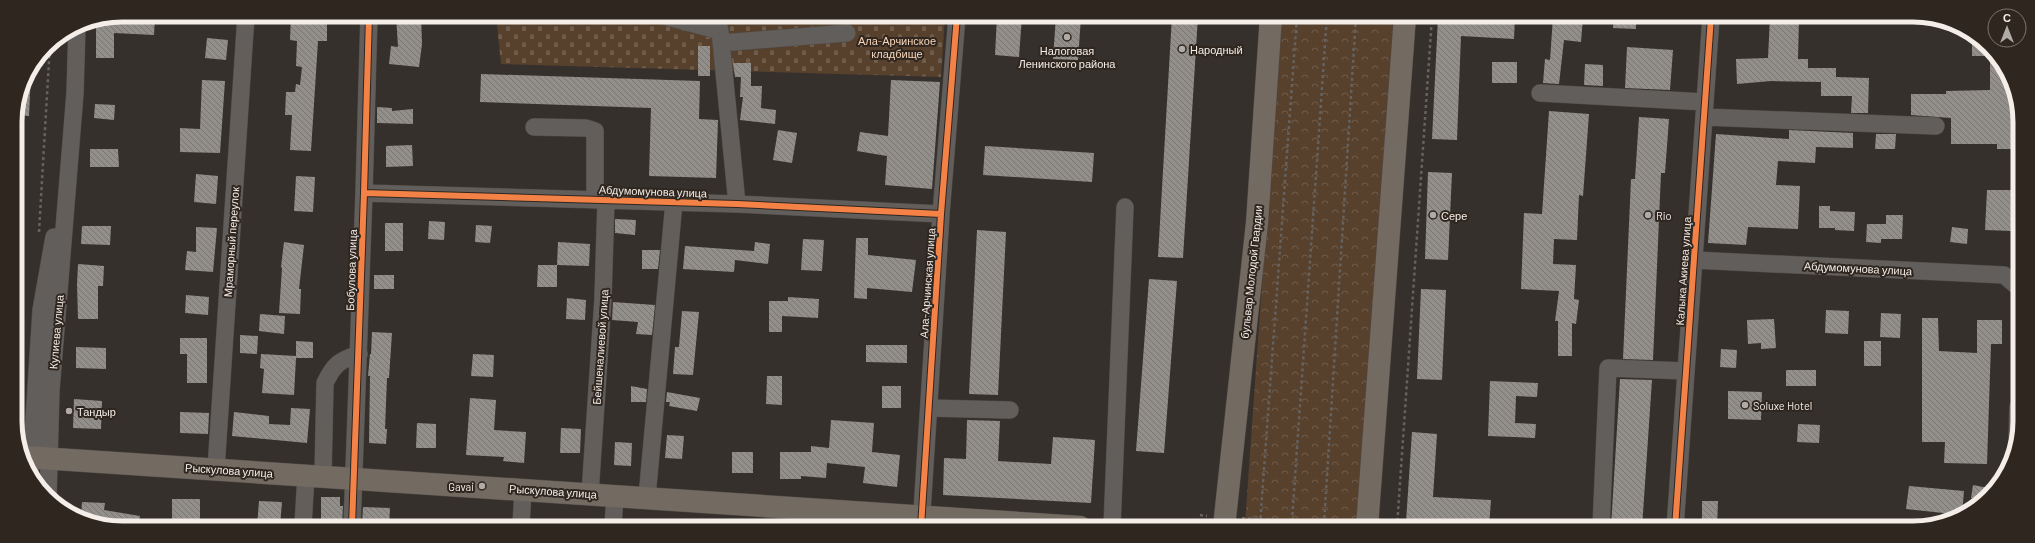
<svg xmlns="http://www.w3.org/2000/svg" width="2035" height="543" font-family="Barlow,sans-serif">
<style>
.cemetery{fill:url(#cemetery-stones)}
.park{fill:url(#park-crowns)}
.building{fill:url(#building-back-hatch)}
.lines{fill:none;stroke-linecap:round;stroke-linejoin:round}
.minor-casing{stroke:#504b48;stroke-width:18}
.major-casing{stroke:#504b48;stroke-width:23}
.path{stroke:#656260;stroke-width:2.5;stroke-dasharray:3 3;stroke-linecap:butt}
.minor{stroke:#625e5b;stroke-width:17}
.major{stroke:#736a62;stroke-width:22}
.cycleway-casing{stroke:#2f261f;stroke-width:8}
.cycleway{stroke:#f48246;stroke-width:6}
.poi-dot{fill:#b1aba6;stroke:#2f261f;stroke-width:1.5}
.labels{text-anchor:middle;dominant-baseline:central;stroke-width:4;stroke-linejoin:round;paint-order:stroke}
.park-label{font-size:11px;fill:#f8d5b9;stroke:#2f261f}
.poi-label{font-size:11px;fill:#f4ede8;stroke:#2f261f;text-anchor:start}
.street-label{font-size:11px;fill:#f4ede8;stroke:#2f261f}
.rim{fill:none;stroke:#f4ede8;stroke-width:5}
</style>
<defs>
<pattern id="cemetery-stones" width="16" height="16" patternUnits="userSpaceOnUse"><rect width="16" height="16" fill="#57402c"/><path d="M2 7V4a2 2 0 0 1 4 0v3zM10 15v-3a2 2 0 0 1 4 0v3z" fill="#705c4b"/></pattern>
<pattern id="park-crowns" width="20" height="18" patternUnits="userSpaceOnUse"><rect width="20" height="18" fill="#57402c"/><path d="M2 6a3 3 0 1 1 6 0M12 15a3 3 0 1 1 6 0" fill="none" stroke="#705c4b"/></pattern>
<pattern id="building-back-hatch" width="6" height="6" patternUnits="userSpaceOnUse"><rect width="6" height="6" fill="#928e8a"/><path d="M-1 5l2 2M0 0l6 6M5-1l2 2" fill="none" stroke="#787572"/></pattern>
</defs>
<rect width="100%" height="100%" fill="#35302c"/>
<path class="cemetery" d="M 496,15 L 945,16 L 941,77 L 501,64 Z"/>
<path class="park" d="M 1281,16 L 1398,16 L 1362,527 L 1289,527 L 1245,524 Z"/>
<path class="building" d="M 122,15 L 155,15 L 154,35 L 114,33 L 114,58 L 96,58 L 96,20 Z
M 291,15 L 327,15 L 327,41 L 318,41 L 311,151 L 290,150 L 292,115 L 285,115 L 286,92 L 295,92 L 296,84 L 300,85 L 302,67 L 296,66 L 297,41 L 290,40 Z
M 396,15 L 421,15 L 422,44 L 419,67 L 389,64 L 391,46 L 398,47 Z
M 997,16 L 1022,16 L 1019,57 L 995,55 Z
M 1056,16 L 1081,17 L 1078,60 L 1053,59 Z
M 1172,16 L 1198,16 L 1183,258 L 1158,257 Z
M 1438,17 L 1515,17 L 1514,39 L 1461,36 L 1457,140 L 1432,139 Z
M 1553,17 L 1583,17 L 1581,42 L 1564,40 L 1559,84 L 1543,83 L 1545,59 L 1550,60 Z
M 1614,17 L 1636,17 L 1636,29 L 1613,28 Z
M 1770,17 L 1799,18 L 1798,59 L 1808,59 L 1808,68 L 1836,68 L 1836,77 L 1869,78 L 1868,113 L 1851,113 L 1852,96 L 1821,96 L 1821,82 L 1771,81 L 1737,84 L 1736,59 L 1768,58 Z
M 1972,37 L 1989,46 L 2017,99 L 2017,112 L 2013,112 L 2012,149 L 1997,149 L 1997,144 L 1951,144 L 1951,118 L 1911,115 L 1911,94 L 1946,94 L 1946,91 L 1990,90 L 1990,56 L 1972,56 Z
M 207,38 L 228,40 L 226,60 L 205,58 Z
M 698,46 L 710,46 L 710,76 L 698,76 Z
M 1627,47 L 1673,50 L 1670,90 L 1625,88 Z
M 1492,62 L 1517,62 L 1517,83 L 1492,83 Z
M 733,63 L 751,63 L 751,86 L 762,86 L 761,108 L 776,110 L 775,124 L 740,120 L 743,97 L 740,97 L 741,77 L 735,77 Z
M 1585,64 L 1603,65 L 1603,86 L 1584,85 Z
M 29,73 L 31,73 L 29,116 L 15,115 L 23,81 Z
M 481,74 L 700,81 L 699,119 L 718,120 L 716,178 L 649,176 L 651,108 L 480,102 Z
M 202,80 L 225,81 L 220,153 L 180,152 L 180,128 L 200,129 Z
M 891,80 L 940,82 L 932,189 L 885,185 L 887,156 L 857,151 L 860,132 L 888,136 Z
M 95,104 L 115,105 L 114,120 L 94,118 Z
M 377,107 L 392,108 L 392,111 L 413,109 L 413,124 L 377,123 Z
M 1549,111 L 1589,114 L 1583,196 L 1579,195 L 1577,240 L 1554,239 L 1553,264 L 1576,265 L 1574,299 L 1579,300 L 1576,324 L 1572,323 L 1572,356 L 1558,356 L 1558,321 L 1555,321 L 1559,291 L 1521,289 L 1524,213 L 1542,214 Z
M 1639,117 L 1669,119 L 1665,173 L 1661,173 L 1653,360 L 1623,359 L 1631,179 L 1635,179 Z
M 778,130 L 797,133 L 792,163 L 773,160 Z
M 1789,130 L 1853,133 L 1853,148 L 1816,147 L 1815,163 L 1778,161 L 1776,185 L 1800,186 L 1798,229 L 1748,227 L 1746,245 L 1708,243 L 1716,134 L 1789,139 Z
M 1876,134 L 1896,134 L 1895,149 L 1875,149 Z
M 412,145 L 413,166 L 386,167 L 386,146 Z
M 985,146 L 1094,153 L 1092,182 L 983,175 Z
M 90,149 L 118,149 L 119,167 L 90,167 Z
M 1428,172 L 1452,173 L 1448,260 L 1425,259 Z
M 196,174 L 218,176 L 216,204 L 194,202 Z
M 296,176 L 315,177 L 313,212 L 294,211 Z
M 1987,190 L 2013,190 L 2012,231 L 1985,230 Z
M 1819,206 L 1830,206 L 1830,211 L 1855,212 L 1854,231 L 1835,230 L 1835,228 L 1819,228 Z
M 1886,215 L 1903,215 L 1902,239 L 1881,239 L 1881,243 L 1866,242 L 1867,224 L 1886,224 Z
M 615,219 L 636,220 L 635,235 L 615,233 Z
M 429,221 L 445,222 L 444,240 L 428,239 Z
M 385,223 L 403,223 L 403,251 L 385,251 Z
M 476,225 L 492,226 L 490,243 L 475,242 Z
M 82,226 L 111,226 L 110,245 L 81,244 Z
M 196,227 L 217,228 L 213,272 L 185,270 L 187,251 L 196,252 Z
M 1952,227 L 1968,229 L 1967,244 L 1950,242 Z
M 977,230 L 1006,232 L 998,395 L 969,394 Z
M 856,238 L 868,238 L 868,255 L 916,260 L 912,292 L 867,288 L 867,299 L 854,298 Z
M 803,239 L 824,240 L 822,271 L 801,270 Z
M 284,242 L 304,245 L 299,289 L 301,289 L 300,314 L 279,313 L 282,268 L 281,267 Z
M 558,242 L 590,244 L 589,266 L 557,265 Z
M 755,242 L 770,244 L 768,264 L 735,260 L 734,272 L 683,269 L 685,246 L 754,251 Z
M 642,250 L 660,250 L 658,269 L 642,269 Z
M 78,264 L 104,266 L 103,286 L 98,286 L 98,319 L 78,319 L 77,284 Z
M 538,265 L 557,265 L 557,287 L 537,287 Z
M 374,275 L 394,275 L 394,289 L 374,289 Z
M 1149,279 L 1177,281 L 1164,453 L 1136,451 Z
M 1421,289 L 1446,290 L 1442,380 L 1417,379 Z
M 186,295 L 209,297 L 208,315 L 185,313 Z
M 788,297 L 819,299 L 818,318 L 782,316 L 782,332 L 769,332 L 769,301 L 788,301 Z
M 567,298 L 586,300 L 585,320 L 566,319 Z
M 613,302 L 655,305 L 652,335 L 636,334 L 638,322 L 612,320 Z
M 1826,310 L 1849,311 L 1848,334 L 1825,333 Z
M 682,311 L 699,312 L 693,375 L 673,374 L 675,347 L 679,347 Z
M 1881,313 L 1901,314 L 1900,338 L 1880,337 Z
M 260,314 L 285,316 L 284,334 L 259,331 Z
M 1922,318 L 1938,318 L 1939,351 L 1977,353 L 1977,320 L 2002,320 L 2002,344 L 1991,344 L 1987,464 L 1944,463 L 1945,442 L 1922,442 Z
M 1774,319 L 1776,348 L 1761,349 L 1761,343 L 1748,344 L 1747,320 Z
M 372,332 L 392,333 L 389,378 L 387,378 L 385,429 L 387,429 L 386,444 L 369,443 L 370,376 L 368,376 L 370,354 L 371,354 Z
M 240,335 L 258,336 L 257,354 L 240,353 Z
M 180,338 L 207,338 L 207,383 L 187,383 L 187,354 L 180,354 Z
M 296,341 L 313,342 L 313,358 L 296,358 L 294,395 L 262,393 L 264,369 L 260,368 L 261,354 L 296,356 Z
M 1864,341 L 1881,341 L 1881,366 L 1864,366 Z
M 866,345 L 907,345 L 907,363 L 866,362 Z
M 76,347 L 106,348 L 106,369 L 76,368 Z
M 1721,349 L 1737,350 L 1736,368 L 1720,367 Z
M 473,354 L 494,355 L 493,377 L 471,376 Z
M 1786,370 L 1816,370 L 1816,386 L 1786,386 Z
M 767,376 L 782,376 L 782,405 L 766,404 Z
M 1620,379 L 1652,380 L 1642,528 L 1611,527 Z
M 1490,381 L 1538,383 L 1537,397 L 1516,396 L 1515,423 L 1536,424 L 1535,438 L 1488,436 Z
M 631,386 L 647,389 L 646,402 L 631,402 Z
M 882,386 L 901,386 L 901,408 L 882,408 Z
M 1728,391 L 1762,392 L 1761,420 L 1728,419 Z
M 667,392 L 700,398 L 697,411 L 669,406 L 670,402 L 666,402 Z
M 470,398 L 496,400 L 494,430 L 526,432 L 524,463 L 503,461 L 504,457 L 466,455 Z
M 74,399 L 102,401 L 101,429 L 73,428 Z
M 291,408 L 310,409 L 307,443 L 232,436 L 234,412 L 269,416 L 269,424 L 290,425 Z
M 180,412 L 209,413 L 208,434 L 180,433 Z
M 831,420 L 874,423 L 872,452 L 900,455 L 897,487 L 863,483 L 865,467 L 827,463 L 826,478 L 801,476 L 801,479 L 780,479 L 780,452 L 811,452 L 811,446 L 829,448 Z
M 967,420 L 1000,421 L 998,461 L 1051,464 L 1053,437 L 1095,440 L 1091,503 L 943,495 L 944,458 L 966,459 Z
M 417,423 L 436,424 L 436,448 L 416,448 Z
M 1798,424 L 1820,425 L 1819,443 L 1797,442 Z
M 561,428 L 581,429 L 580,453 L 560,453 Z
M 1412,432 L 1437,434 L 1433,497 L 1491,500 L 1489,527 L 1406,522 Z
M 667,435 L 684,436 L 682,459 L 665,458 Z
M 615,442 L 632,443 L 631,466 L 614,465 Z
M 732,452 L 753,452 L 753,473 L 732,473 Z
M 1973,485 L 1994,489 L 1985,500 L 1971,498 Z
M 1909,486 L 1964,491 L 1962,515 L 1906,509 Z
M 321,497 L 340,497 L 340,506 L 343,506 L 342,526 L 321,526 Z
M 172,499 L 200,499 L 200,520 L 172,520 Z
M 259,501 L 282,502 L 280,526 L 257,526 Z
M 1702,501 L 1718,501 L 1717,528 L 1702,528 Z
M 82,502 L 105,503 L 104,510 L 140,516 L 139,524 L 110,526 L 111,522 L 92,521 L 81,515 Z
M 363,507 L 390,508 L 389,526 L 362,526 Z"/>
<g class="lines">
<g class="minor-casing">
<path id="minor" d="M 664,16 L 720,31
M 716,16 L 720,31 L 737,204
M 721,43 L 847,33
M 1540,93 L 1705,102
M 1704,117 L 1936,126
M 534,127 L 586,128 L 595,131 L 595,200
M 364,193 L 737,204 L 941,214
M 1694,260 L 2004,275 L 2018,287
M 929,408 L 1010,410
M 2017,445 L 2018,407
M 31,467 L 41,310 L 54,237
M 216,469 L 246,15
M 323,476 L 325,383 C 334,364 340,360 359,354
M 590,494 L 603,298 L 606,200
M 647,497 L 674,202
M 48,498 L 51,390 L 75,93 L 77,26
M 303,526 L 306,475
M 352,526 L 364,193 L 369,15
M 521,526 L 523,489
M 613,526 L 615,495
M 921,527 L 941,214 L 957,16
M 1112,527 L 1125,207
M 1601,527 L 1608,368 L 1686,371
M 1675,528 L 1711,17"/>
</g>
<g class="major-casing">
<path id="major" d="M 25,457 L 1080,527
M 1224,527 L 1257,223 L 1271,16
M 1367,527 L 1405,16"/>
</g>
<path class="path" d="M 39,232 L 50,44
M 1200,515 L 1207,516
M 1242,518 L 1351,525
M 1292,521 L 1327,16
M 1260,524 L 1297,16
M 1324,524 L 1356,16
M 1397,527 L 1432,17"/>
<use href="#minor" class="minor"/>
<use href="#major" class="major"/>
<g class="cycleway-casing">
<path id="cycleway" d="M 364,193 L 737,204 L 941,214
M 352,526 L 364,193 L 369,15
M 921,527 L 941,214 L 957,16
M 1675,528 L 1711,17"/>
</g>
<use href="#cycleway" class="cycleway"/>
</g>
<g class="poi-dot">
<circle cx="1067" cy="37" r="4"/>
<circle cx="1182" cy="49" r="4"/>
<circle cx="1433" cy="215" r="4"/>
<circle cx="1648" cy="215" r="4"/>
<circle cx="1745" cy="405" r="4"/>
<circle cx="69" cy="411" r="4"/>
<circle cx="482" cy="486" r="4"/>
</g>
<g class="labels">
<g class="park-label">
<text x="897" y="40">Ала-Арчинское<tspan x="897" dy="13">кладбище</tspan></text>
</g>
<g class="poi-label">
<text x="1190" y="49">Народный</text>
<text x="1067" y="50" text-anchor="middle">Налоговая<tspan x="1067" dy="13">Ленинского района</tspan></text>
<text x="1441" y="215">Сере</text>
<text x="1656" y="215">Rio</text>
<text x="1753" y="405">Soluxe Hotel</text>
<text x="77" y="411">Тандыр</text>
<text x="474" y="486" text-anchor="end">Gavai</text>
</g>
<g class="street-label">
<text transform="translate(653 191) rotate(2)">Абдумомунова улица</text>
<text transform="translate(231 242) rotate(-86)">Мраморный переулок</text>
<text transform="translate(1858 268) rotate(3)">Абдумомунова улица</text>
<text transform="translate(351 270) rotate(-88)">Бобулова улица</text>
<text transform="translate(1683 271) rotate(-86)">Калыка Акиева улица</text>
<text transform="translate(1251 272) rotate(-84)">бульвар Молодой Гвардии</text>
<text transform="translate(927 283) rotate(-86)">Ала-Арчинская улица</text>
<text transform="translate(56 332) rotate(-85)">Кулиева улица</text>
<text transform="translate(600 347) rotate(-86)">Бейшеналиевой улица</text>
<text transform="translate(229 470) rotate(4)">Рыскулова улица</text>
<text transform="translate(553 491) rotate(4)">Рыскулова улица</text>
</g>
</g>
<path d="M0 0H2035V543H0ZM122 22H1913A100 100 0 0 1 2013 122V421A100 100 0 0 1 1913 521H122A100 100 0 0 1 22 421V122A100 100 0 0 1 122 22Z" fill="#2f261f" fill-rule="evenodd"/>
<path class="rim" d="M122 22H1913A100 100 0 0 1 2013 122V421A100 100 0 0 1 1913 521H122A100 100 0 0 1 22 421V122A100 100 0 0 1 122 22Z"/>
<g transform="translate(2007 28)"><circle r="19" fill="#2f261f" stroke="#7e766f"/>
<path d="M0-3L7 15L0 10L-7 15Z" fill="#b1aba6"/>
<text y="-6" font-size="11" font-weight="bold" text-anchor="middle" fill="#f4ede8">С</text>
</g>
</svg>
